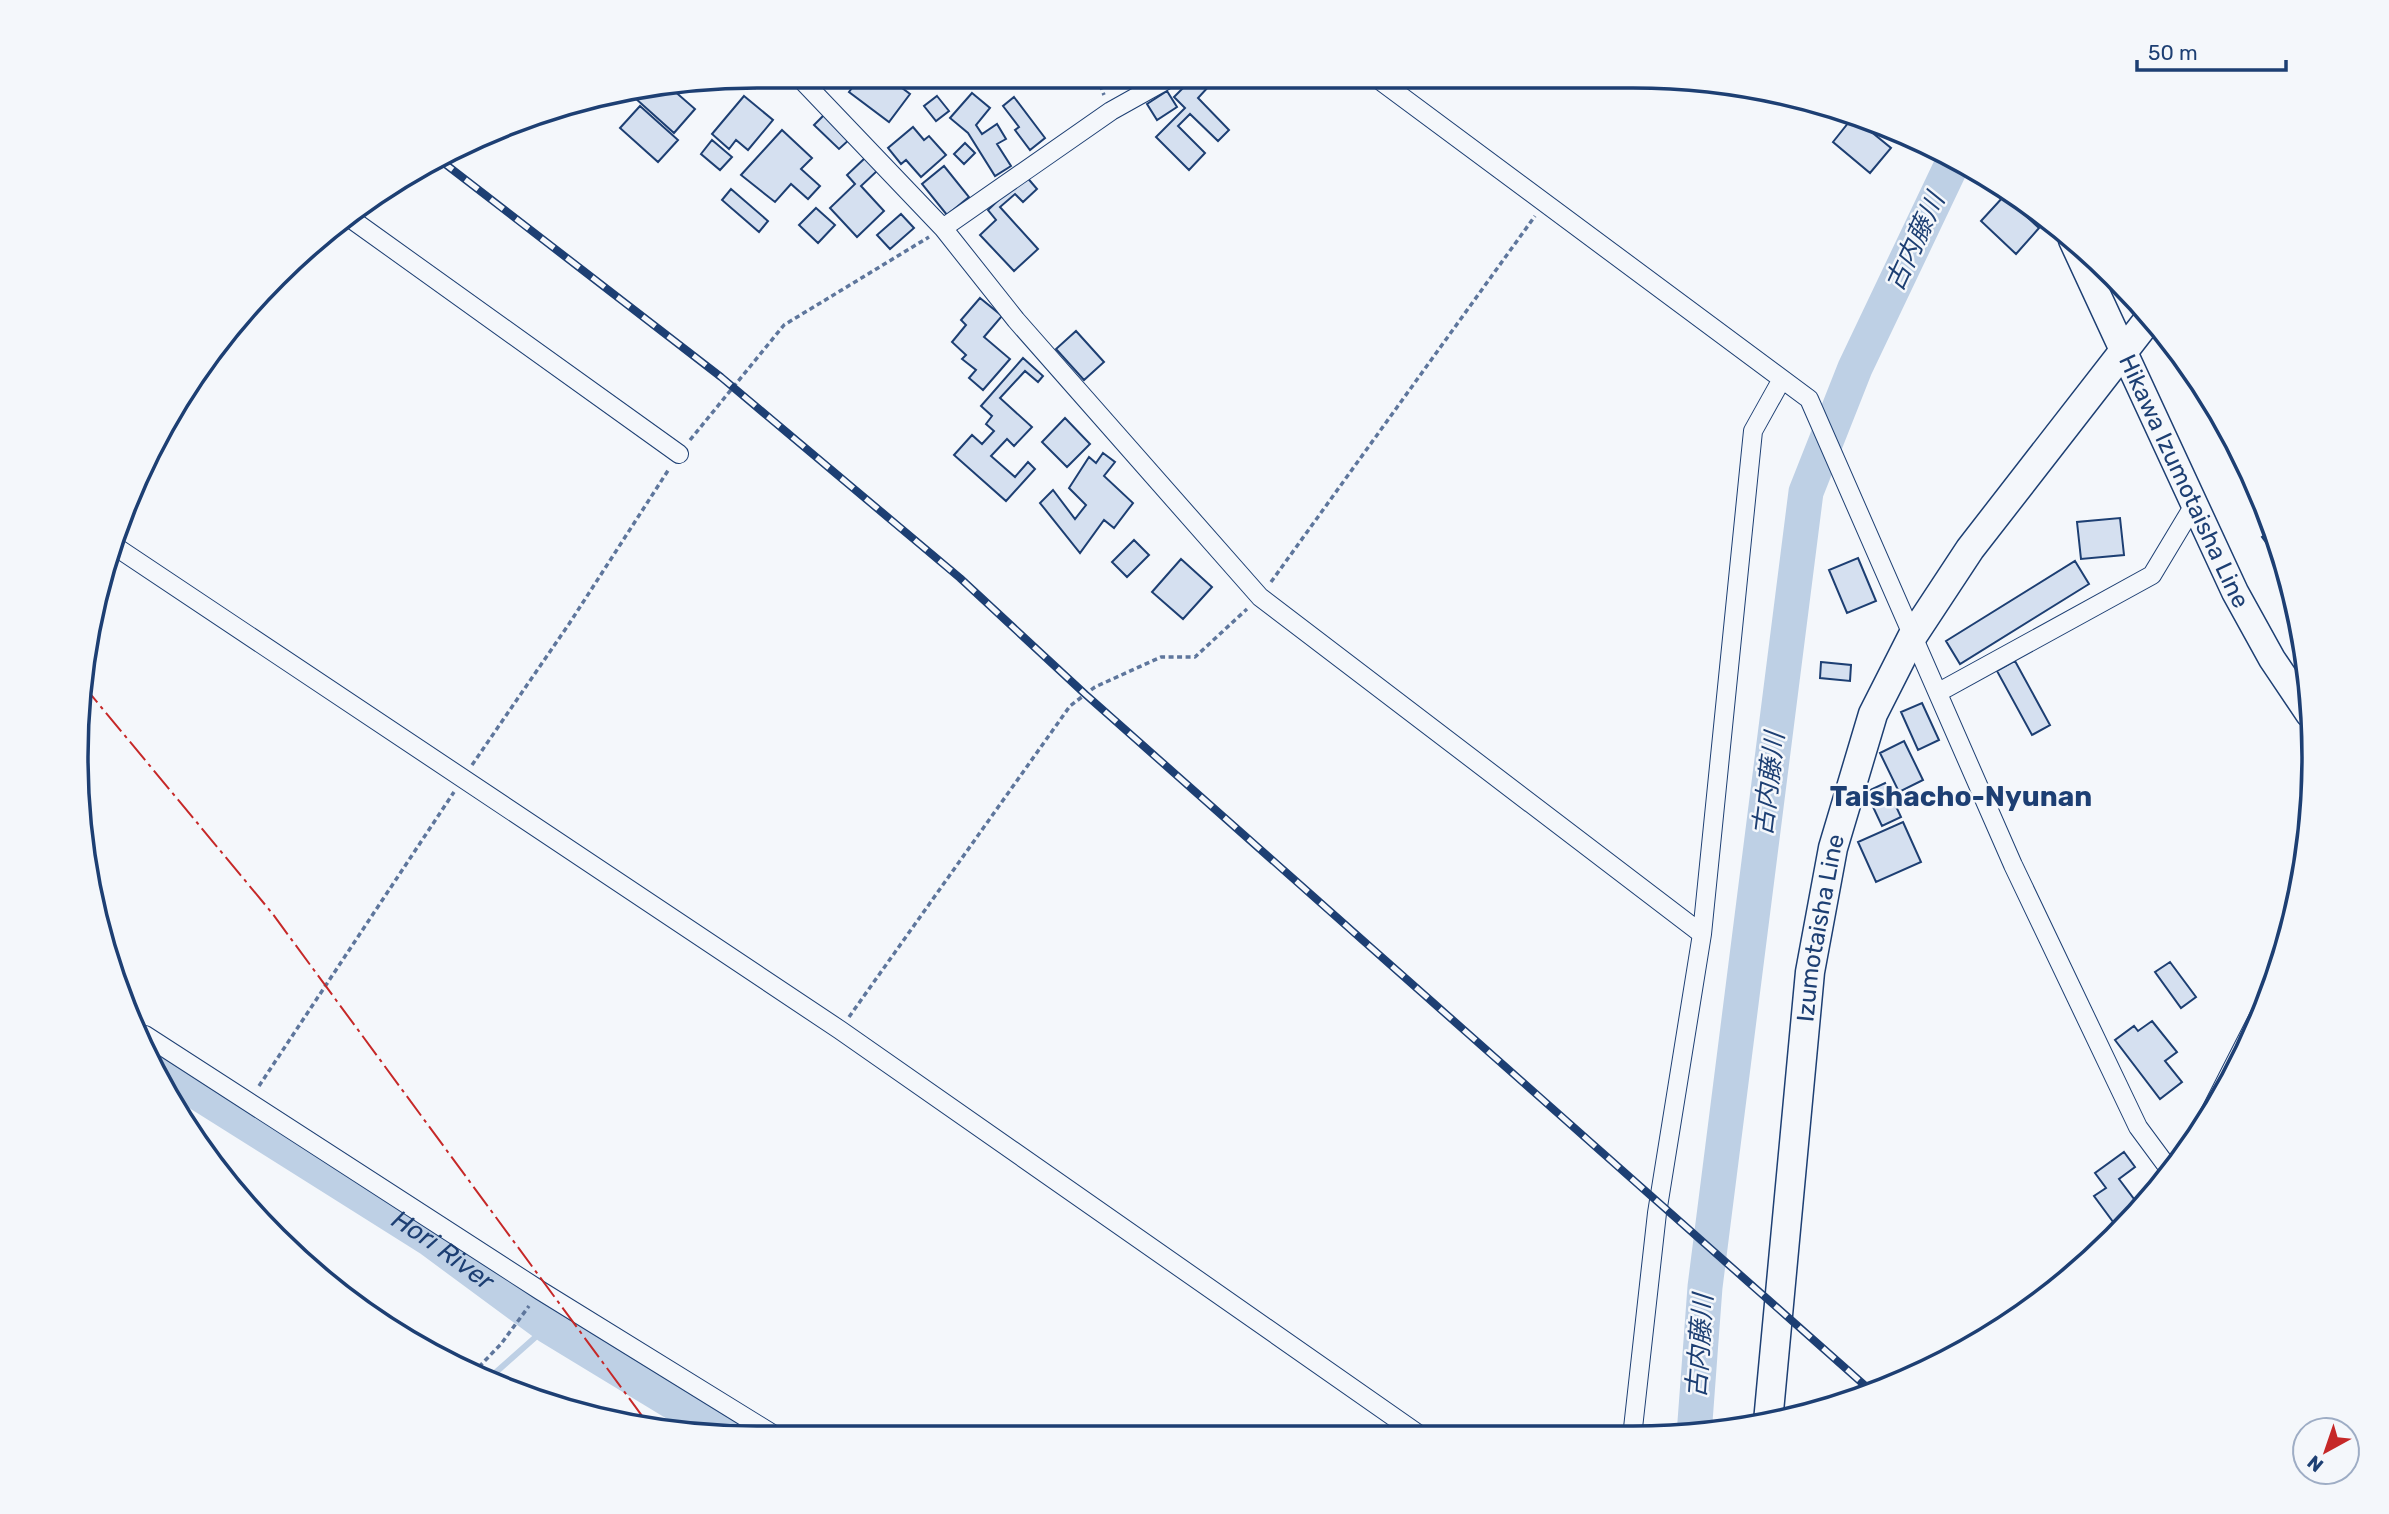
<svg xmlns="http://www.w3.org/2000/svg" width="2389" height="1514" font-family="Rubik,'Noto Sans JP',sans-serif">
<style>
.lines{fill:none;stroke-linecap:round;stroke-linejoin:round}
.stream{stroke:#bed0e5;stroke-width:6}
.river{stroke:#bed0e5;stroke-width:35}
.building{fill:#d5e0f0;stroke:#1d3f73;stroke-width:2}
.street-casing{stroke:#1d3f73;stroke-width:20}
.secondary-casing{stroke:#1d3f73;stroke-width:29}
.primary-casing{stroke:#1d3f73;stroke-width:31}
.path{stroke:#5e769c;stroke-width:3.5;stroke-dasharray:5 3.5;stroke-linecap:butt}
.street{stroke:#f4f7fb;stroke-width:18}
.secondary{stroke:#f4f7fb;stroke-width:26}
.primary{stroke:#f4f7fb;stroke-width:28}
.rail-casing{stroke:#1d3f73;stroke-width:8}
.rail{stroke:#f4f7fb;stroke-width:5;stroke-dasharray:16;stroke-linecap:butt}
.power{stroke:#c62828;stroke-width:2;stroke-dasharray:24 5 3.5 5;stroke-linecap:butt}
.labels{text-anchor:middle;dominant-baseline:central;stroke-width:5;stroke-linejoin:round;paint-order:stroke}
.street-label{font-size:24px;fill:#1d3f73;stroke:#f4f7fb}
.water-label{font-size:26px;font-style:italic;fill:#1d3f73;stroke:#f4f7fb}
.quarter-label{font-size:28px;font-weight:bold;fill:#1d3f73;stroke:#f4f7fb}
.rim{fill:none;stroke:#1d3f73;stroke-width:3.5}
</style>
<rect width="100%" height="100%" fill="#f4f7fb"/>
<g class="lines">
<path class="stream" d="M 486,1381 L 548,1326"/>
<g class="river">
<path id="s1" d="M 160,1069 L 430,1239 L 548,1326 L 724,1433"/>
<path d="M 1694,1435 L 1705,1287 L 1806,492 L 1855,368 L 1953,162"/>
</g>
</g>
<path class="building" d="M 767,75 L 755,88 L 743,77 L 757,75 Z
M 861,76 L 886,76 L 910,94 L 889,122 L 849,92 Z
M 1125,77 L 1144,78 L 1137,87 Z
M 1193,78 L 1203,78 L 1210,85 L 1198,98 L 1229,130 L 1218,141 L 1190,114 L 1178,126 L 1205,153 L 1189,170 L 1156,137 L 1185,108 L 1174,97 Z
M 1224,78 L 1245,78 L 1229,87 Z
M 672,89 L 695,109 L 674,133 L 635,98 L 638,95 Z
M 1167,91 L 1177,107 L 1157,120 L 1147,104 Z
M 972,93 L 990,108 L 976,125 L 982,134 L 997,124 L 1006,139 L 997,144 L 1011,166 L 995,176 L 968,133 L 950,118 Z
M 744,96 L 773,120 L 748,150 L 736,140 L 729,149 L 712,134 Z
M 937,96 L 949,111 L 936,121 L 924,106 Z
M 1014,97 L 1045,138 L 1030,150 L 1015,130 L 1019,127 L 1003,106 Z
M 640,106 L 678,140 L 658,162 L 620,128 Z
M 826,113 L 851,138 L 839,149 L 814,125 Z
M 1853,117 L 1891,148 L 1870,173 L 1833,142 Z
M 913,127 L 924,140 L 929,136 L 946,155 L 921,177 L 906,160 L 901,164 L 888,148 Z
M 782,130 L 812,158 L 801,169 L 820,186 L 808,199 L 791,184 L 775,202 L 741,175 Z
M 712,140 L 732,157 L 720,170 L 701,154 Z
M 965,143 L 975,153 L 964,164 L 954,154 Z
M 865,158 L 877,171 L 861,186 L 884,211 L 857,237 L 830,208 L 855,184 L 847,175 Z
M 944,166 L 969,197 L 947,215 L 922,184 Z
M 1025,175 L 1037,189 L 1023,202 L 1015,194 L 1000,207 L 1038,249 L 1014,271 L 980,235 L 996,220 L 988,210 Z
M 731,189 L 768,221 L 759,232 L 722,200 Z
M 2004,196 L 2039,228 L 2016,254 L 1981,221 Z
M 816,208 L 835,225 L 818,243 L 799,225 Z
M 901,214 L 914,228 L 890,249 L 877,235 Z
M 980,298 L 1002,316 L 984,337 L 1010,359 L 983,390 L 969,378 L 976,370 L 962,359 L 966,355 L 952,342 L 966,325 L 961,320 Z
M 1076,331 L 1104,362 L 1084,380 L 1056,349 Z
M 1023,358 L 1043,376 L 1038,382 L 1025,371 L 1000,398 L 1032,427 L 1014,446 L 1007,439 L 991,456 L 1015,477 L 1028,462 L 1035,469 L 1006,501 L 954,455 L 972,435 L 982,444 L 994,431 L 986,424 L 992,416 L 981,406 Z
M 1065,418 L 1090,444 L 1067,467 L 1042,442 Z
M 1103,453 L 1115,462 L 1104,476 L 1133,503 L 1114,528 L 1104,520 L 1080,553 L 1040,503 L 1053,490 L 1075,519 L 1086,505 L 1069,488 L 1089,457 L 1096,463 Z
M 2120,518 L 2124,555 L 2081,559 L 2077,522 Z
M 2273,529 L 2278,538 L 2284,567 L 2262,537 Z
M 1134,540 L 1149,555 L 1127,577 L 1112,562 Z
M 1858,558 L 1876,601 L 1847,613 L 1829,570 Z
M 1181,559 L 1212,587 L 1183,619 L 1152,592 Z
M 2075,561 L 2089,584 L 1960,664 L 1946,641 Z
M 2296,615 L 2300,634 L 2289,622 Z
M 2015,661 L 2050,725 L 2032,735 L 1997,671 Z
M 1821,662 L 1851,665 L 1850,681 L 1820,678 Z
M 1922,703 L 1939,740 L 1918,750 L 1901,712 Z
M 1904,741 L 1923,780 L 1899,792 L 1880,753 Z
M 1885,783 L 1901,817 L 1882,826 L 1866,792 Z
M 1903,822 L 1921,862 L 1876,882 L 1858,842 Z
M 2170,962 L 2196,997 L 2181,1008 L 2155,972 Z
M 2152,1021 L 2177,1052 L 2165,1061 L 2182,1082 L 2160,1099 L 2115,1040 L 2134,1026 L 2138,1031 Z
M 2124,1152 L 2135,1167 L 2119,1179 L 2140,1207 L 2119,1230 L 2094,1196 L 2106,1188 L 2095,1173 Z"/>
<g class="lines">
<g class="street-casing">
<path id="street" d="M 797,75 L 943,228 L 1016,320 L 1260,597 L 1702,934
M 1378,79 L 1809,399 L 2013,865 L 2138,1127 L 2172,1173
M 347,216 L 679,454
M 943,228 L 1111,111 L 1170,78
M 110,543 L 840,1030 L 1421,1436
M 1939,692 L 2152,575 L 2194,505
M 145,1035 L 541,1291 L 771,1433
M 2209,1114 L 2262,1010
M 1632,1437 L 1657,1213 L 1702,934 L 1753,431 L 1782,379"/>
</g>
<g class="secondary-casing">
<g id="secondary">
<path id="s2" d="M 2072,240 L 2235,592 L 2272,659 L 2309,714"/>
</g>
</g>
<g class="primary-casing">
<g id="primary">
<path id="s3" d="M 1768,1422 L 1810,972 L 1833,848 L 1873,714 L 1912,637 L 1970,549 L 2151,316"/>
</g>
</g>
<path class="path" d="M 1097,77 L 1104,95
M 690,440 L 784,325 L 929,237
M 1271,582 L 1535,216
M 472,765 L 569,624 L 669,469
M 849,1017 L 1070,706 L 1095,687 L 1161,657 L 1195,657 L 1247,609
M 259,1086 L 454,792
M 473,1373 L 501,1344 L 529,1306"/>
<use href="#street" class="street"/>
<use href="#secondary" class="secondary"/>
<use href="#primary" class="primary"/>
<g class="rail-casing">
<path id="rail" d="M 440,160 L 721,377 L 960,578 L 1085,694 L 1870,1390"/>
</g>
<use href="#rail" class="rail"/>
<path class="power" d="M 82,684 L 272,913 L 651,1428"/>
</g>
<g class="labels">
<g class="street-label">
<text stroke="none"><textPath href="#s2" startOffset="266">Hikawa Izumotaisha Line</textPath></text>
<text stroke="none"><textPath href="#s3" startOffset="497">Izumotaisha Line</textPath></text>
</g>
<g class="water-label">
<text transform="translate(1915 242) rotate(-65)">古内藤川</text>
<text transform="translate(1769 784) rotate(-83)">古内藤川</text>
<text stroke="none"><textPath href="#s1" startOffset="336">Hori River</textPath></text>
<text transform="translate(1700 1346) rotate(-86)">古内藤川</text>
</g>
<g class="quarter-label">
<text x="1961" y="796">Taishacho-Nyunan</text>
</g>
</g>
<path d="M0 0H2389V1514H0ZM757 88H1633A669 669 0 0 1 2302 757V757A669 669 0 0 1 1633 1426H757A669 669 0 0 1 88 757V757A669 669 0 0 1 757 88Z" fill="#f4f7fb" fill-rule="evenodd"/>
<path class="rim" d="M757 88H1633A669 669 0 0 1 2302 757V757A669 669 0 0 1 1633 1426H757A669 669 0 0 1 88 757V757A669 669 0 0 1 757 88Z"/>
<g transform="translate(2326 1451) rotate(220)"><circle r="33" fill="#f4f7fb" stroke="#9eadc5" stroke-width="2"/>
<path d="M0-5L12 26L0 18L-12 26Z" fill="#c62828"/>
<text y="-10" font-size="19" font-weight="bold" text-anchor="middle" fill="#1d3f73">N</text>
</g>
<path d="M2137 60v10h149v-10" fill="none" stroke="#1d3f73" stroke-width="3.5"/>
<text x="2148" y="60" font-size="21" fill="#1d3f73" stroke="#f4f7fb" stroke-width="5" paint-order="stroke">50 m</text>
</svg>
